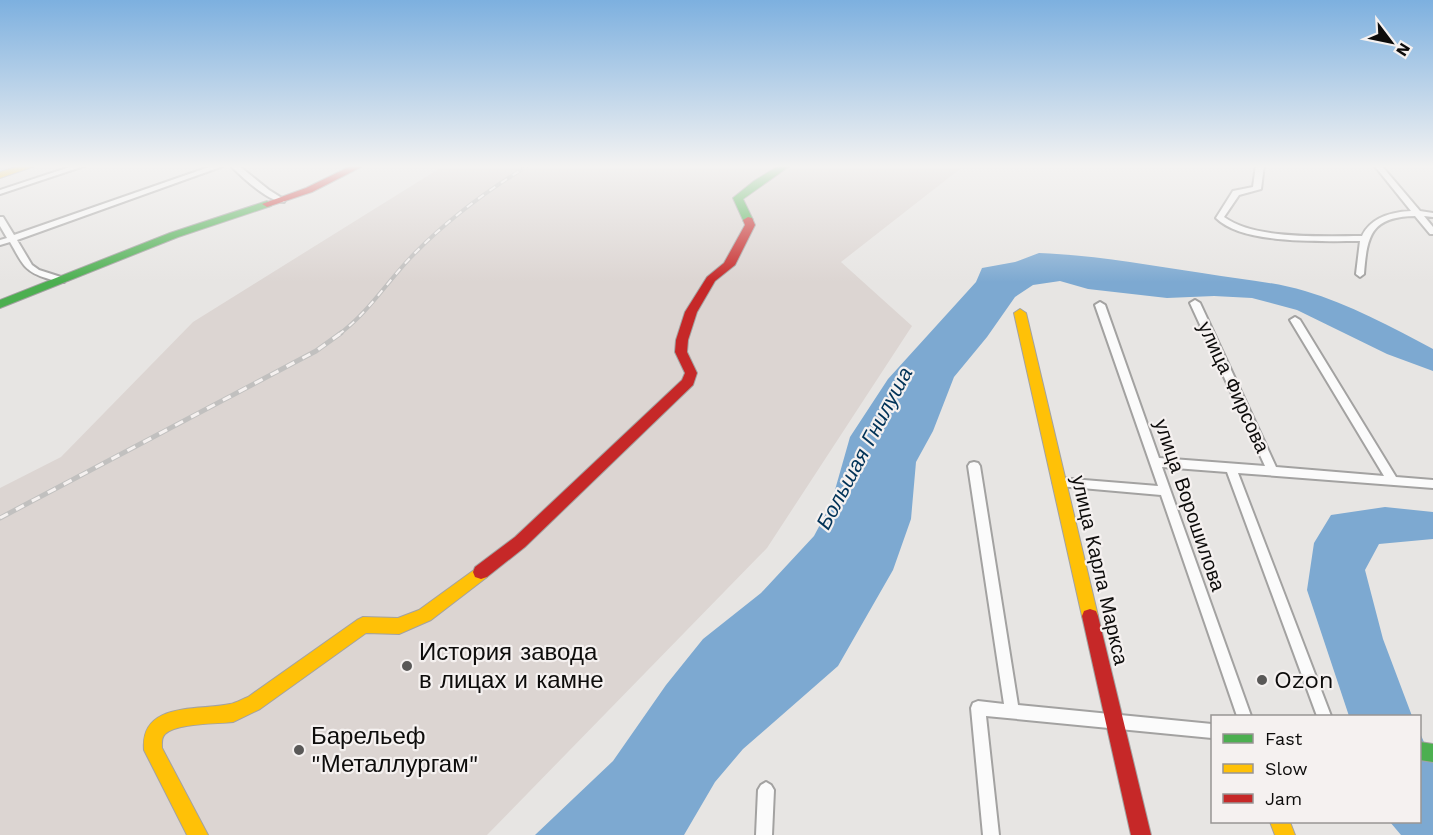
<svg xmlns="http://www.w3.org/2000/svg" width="1433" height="835" font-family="'Work Sans',sans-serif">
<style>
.built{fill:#dcd5d2}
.water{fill:#7da9d1}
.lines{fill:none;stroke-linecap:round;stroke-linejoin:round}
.street-casing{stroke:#a3a2a1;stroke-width:4}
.fast-casing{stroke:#a3a2a1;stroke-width:2}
.slow-casing{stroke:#a3a2a1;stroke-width:2}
.jam-casing{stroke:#a3a2a1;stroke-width:2}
.street{fill:#fbfbfb;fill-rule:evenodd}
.fast{fill:#4caf50;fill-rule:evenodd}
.slow{fill:#ffc107;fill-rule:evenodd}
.jam{fill:#c62828;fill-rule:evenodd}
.rail-far1-casing{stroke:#c1c0bf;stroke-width:4}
.rail-casing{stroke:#c1c0bf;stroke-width:5}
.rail-far1{stroke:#f5f1f0;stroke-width:2;stroke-dasharray:7;stroke-linecap:butt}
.rail{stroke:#f5f1f0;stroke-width:3;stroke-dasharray:9;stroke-linecap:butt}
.poi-dot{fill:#595857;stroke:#f5f1f0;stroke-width:2}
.labels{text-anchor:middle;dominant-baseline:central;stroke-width:4.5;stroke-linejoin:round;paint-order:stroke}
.street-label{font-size:20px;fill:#0d0c0b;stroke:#f5f1f0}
.water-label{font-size:21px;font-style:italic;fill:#003257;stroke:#f5f1f0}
.near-poi-label{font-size:24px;fill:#0d0c0b;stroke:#f5f1f0;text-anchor:start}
</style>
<rect width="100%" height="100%" fill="#e7e5e3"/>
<path class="built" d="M 445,165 L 965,165 L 841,262 L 912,326 L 767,548 L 487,835 L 0,835 L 0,488 L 61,457 L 193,322 Z"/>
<path class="water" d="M 1039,253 C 1094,255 1147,265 1202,273 C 1236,279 1271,281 1305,291 C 1349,304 1392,327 1433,349 L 1433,371 L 1387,354 L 1297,310 L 1252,298 L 1214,296 L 1167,298 L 1088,289 L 1060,281 L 1033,285 L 1015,297 L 987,337 L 954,377 L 933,431 L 916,462 L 911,519 L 893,570 L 838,666 L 743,749 L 715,782 L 684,835 L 535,835 L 613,761 L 666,685 L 703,639 L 761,593 L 814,536 L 831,504 L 850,437 L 888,379 L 976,282 L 982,268 L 1015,262 Z
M 1385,507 L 1433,512 L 1433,539 L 1379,544 L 1365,570 L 1383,639 L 1412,716 L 1349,716 L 1307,590 L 1314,543 L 1331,515 Z
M 1420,733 L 1433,763 L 1433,835 L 1401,835 L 1390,822 L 1420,822 Z"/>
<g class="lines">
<g class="street-casing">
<path id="street" d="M 76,165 L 87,165 L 0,194 L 0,190 Z
M 215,165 L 226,165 L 17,240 L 32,265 L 39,270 L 64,278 L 64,282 C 58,282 52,280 46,278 C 23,271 22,262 10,242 L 0,245 L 0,240 L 7,238 L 0,226 L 0,217 L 3,217 L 14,235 Z
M 230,165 L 238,165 L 269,190 L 285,200 L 284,202 C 268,202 241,176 230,165 Z
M 1256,165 L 1264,165 L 1261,189 L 1239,195 L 1224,217 C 1255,240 1324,236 1362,236 C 1371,217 1392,212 1411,211 L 1374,165 L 1381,165 L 1420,211 L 1433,213 L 1433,217 L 1424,216 L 1433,227 L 1433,234 L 1430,234 L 1415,216 C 1371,217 1367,235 1364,274 L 1360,277 L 1356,274 L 1360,241 C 1323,241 1243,245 1216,218 L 1233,191 L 1253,187 Z
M 1195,300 L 1200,303 L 1276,467 L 1384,476 L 1290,320 L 1295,317 L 1300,320 L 1396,477 L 1433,480 L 1433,488 L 1238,473 L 1331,716 L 1317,716 L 1227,472 L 1162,467 L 1251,716 L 1237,716 L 1161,495 L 1059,486 L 1055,485 L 1053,482 L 1055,479 L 1059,478 L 1158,486 L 1095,305 L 1100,302 L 1105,305 L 1159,458 L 1265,466 L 1190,303 Z
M 974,462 L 978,463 L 980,466 L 1018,705 L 1212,724 L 1212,738 L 986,716 L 999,835 L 983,835 L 971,708 L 973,703 L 978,701 L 1004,704 L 968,466 L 970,463 Z
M 766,782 L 771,785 L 774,790 L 772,835 L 756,835 L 758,790 L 761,785 Z"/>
</g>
<g class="fast-casing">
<path id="fast" d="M 780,165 L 791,165 L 743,199 L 753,220 L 752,222 L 744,222 L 733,198 L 754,181 Z
M 267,201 L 272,204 L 271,206 L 178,237 L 0,308 L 0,300 L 170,233 Z
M 1420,742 L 1433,744 L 1433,762 L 1420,760 Z"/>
</g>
<g class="slow-casing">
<path id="slow" d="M 23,165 L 38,165 L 0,178 L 0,172 Z
M 1020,309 L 1026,313 L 1098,616 L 1096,621 L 1090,623 L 1084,621 L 1082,616 L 1014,313 Z
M 481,565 L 487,567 L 489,572 L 487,577 L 431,620 L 399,634 L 366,633 L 260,709 L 233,722 C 216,724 177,723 165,734 C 161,738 162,743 162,748 L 208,835 L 187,835 L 144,750 C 140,701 199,711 230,704 C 236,703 242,699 248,697 L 357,620 L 363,617 L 398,618 L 419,610 Z
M 1270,822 L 1290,822 L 1295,835 L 1275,835 Z"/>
</g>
<g class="jam-casing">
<path id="jam" d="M 353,165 L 365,165 L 312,192 L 267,207 L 262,204 L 306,188 Z
M 748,217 L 752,218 L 755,225 L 735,265 L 715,281 L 697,312 L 688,340 L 687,352 L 697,373 L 693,385 L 525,547 L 487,577 L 481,579 L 475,577 L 473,572 L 475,567 L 515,537 L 682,380 L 685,373 L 675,352 L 676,340 L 685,312 L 707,277 L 724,263 L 745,225 L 743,220 Z
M 1090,609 L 1096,611 L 1098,616 L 1151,835 L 1131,835 L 1082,616 L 1084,611 Z"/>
</g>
<use href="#street" class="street"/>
<use href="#fast" class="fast"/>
<use href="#slow" class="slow"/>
<use href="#jam" class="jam"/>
<g class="rail-far1-casing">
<path id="rail-far1" d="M 338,335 C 369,313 390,277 417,251 C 451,217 488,190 529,165"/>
</g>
<g class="rail-casing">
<path id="rail" d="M 0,518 L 316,351 L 341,333"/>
</g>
<use href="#rail-far1" class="rail-far1"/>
<use href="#rail" class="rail"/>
</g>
<linearGradient id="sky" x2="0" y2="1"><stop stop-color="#7db0df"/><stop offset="0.59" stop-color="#f4f3f2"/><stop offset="1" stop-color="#f4f3f2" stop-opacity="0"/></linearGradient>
<rect width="1433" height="282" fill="url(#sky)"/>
<g class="poi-dot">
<circle cx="407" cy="666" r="6"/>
<circle cx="1262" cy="680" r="6"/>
<circle cx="299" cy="750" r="6"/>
</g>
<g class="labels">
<g class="street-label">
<text transform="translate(1234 387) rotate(65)">улица Фирсова</text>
<text transform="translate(1190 505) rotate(71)">улица Ворошилова</text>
<text transform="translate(1100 570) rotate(77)">улица Карла Маркса</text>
</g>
<g class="water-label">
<text transform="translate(864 448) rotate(-62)">Большая Гнилуша</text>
</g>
<g class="near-poi-label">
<text x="419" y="652">История завода<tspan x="419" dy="28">в лицах и камне</tspan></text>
<text x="1274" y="680">Ozon</text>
<text x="311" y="736">Барельеф<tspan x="311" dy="28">"Металлургам"</tspan></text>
</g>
</g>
<rect x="1211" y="715" width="210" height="108" fill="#f5f1f0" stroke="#989594" stroke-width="1.5"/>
<rect x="1223" y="734" width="30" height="9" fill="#4caf50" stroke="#989594" stroke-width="1.5"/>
<text x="1265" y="745" font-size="18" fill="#0d0c0b">Fast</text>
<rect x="1223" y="764" width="30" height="9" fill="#ffc107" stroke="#989594" stroke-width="1.5"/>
<text x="1265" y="775" font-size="18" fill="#0d0c0b">Slow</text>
<rect x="1223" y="794" width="30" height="9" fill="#c62828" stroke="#989594" stroke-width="1.5"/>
<text x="1265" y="805" font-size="18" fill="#0d0c0b">Jam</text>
<g transform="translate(1391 42) rotate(122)" stroke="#f5f1f0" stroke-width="4.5" paint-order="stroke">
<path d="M0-4.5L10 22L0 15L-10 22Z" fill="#0d0c0b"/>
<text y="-9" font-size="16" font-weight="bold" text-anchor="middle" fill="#0d0c0b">N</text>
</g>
</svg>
